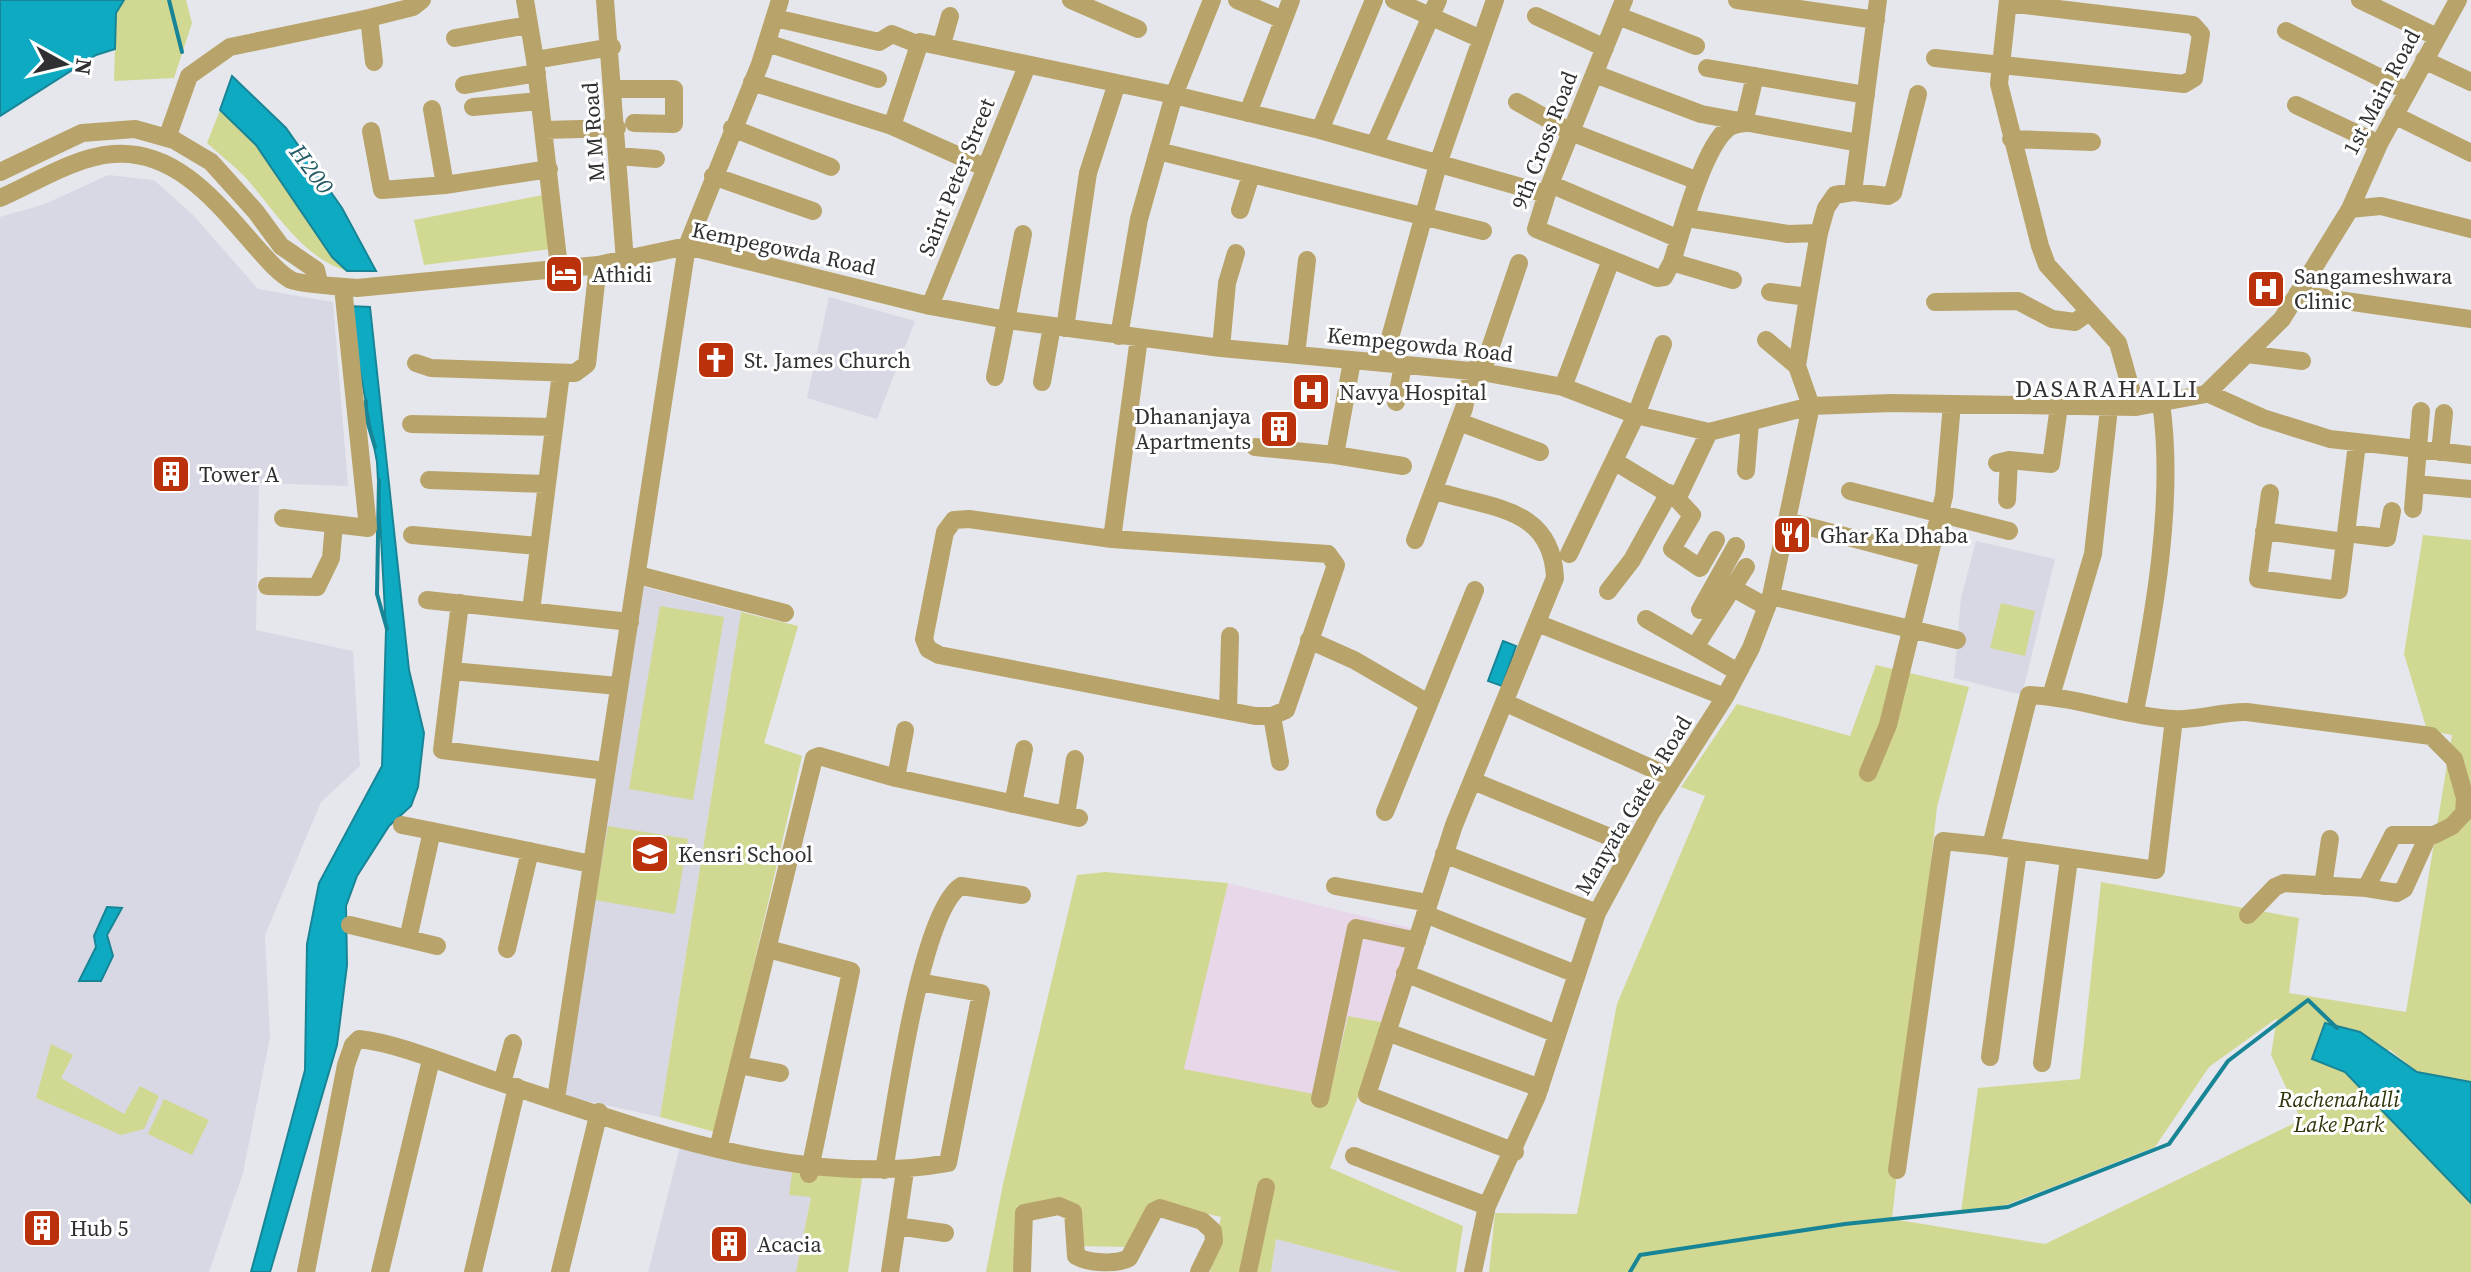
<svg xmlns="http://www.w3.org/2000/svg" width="2471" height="1272" font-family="'Source Serif 4',serif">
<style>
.built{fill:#d7d8e4}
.industrial{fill:#e8d7e8}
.green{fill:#d1d891}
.water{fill:#0eaac2;stroke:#188597;stroke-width:2}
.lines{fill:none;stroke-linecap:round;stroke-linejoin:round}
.stream{stroke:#188597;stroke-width:4}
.minor{stroke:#b8a46a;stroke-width:18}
.labels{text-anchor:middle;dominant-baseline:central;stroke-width:6;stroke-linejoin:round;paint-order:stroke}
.street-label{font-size:22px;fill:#303032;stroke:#fff}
.poi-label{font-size:22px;fill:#303032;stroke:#fff;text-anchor:start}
.park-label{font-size:22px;font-style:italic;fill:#30330a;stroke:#fff}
.water-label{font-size:24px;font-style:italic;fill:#255b65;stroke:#fff}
.neighbourhood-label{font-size:24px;letter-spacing:2px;fill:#323236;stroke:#fff}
</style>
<rect width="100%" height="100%" fill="#e6e7ec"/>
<path class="built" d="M 108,175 L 154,180 L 194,216 L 258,289 L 333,302 L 348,486 L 259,483 L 256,630 L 353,651 L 360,766 L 321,802 L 265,935 L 270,1037 L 243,1173 L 209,1272 L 0,1272 L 0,217 L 45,204 Z
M 829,297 L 915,321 L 877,419 L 807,398 Z
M 1976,541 L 2055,559 L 2022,695 L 1954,678 L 1961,598 Z
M 642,586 L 741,612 L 660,1117 L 559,1095 Z
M 681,1143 L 793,1166 L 811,1196 L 796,1272 L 648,1272 Z
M 1276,1239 L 1401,1272 L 1271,1272 Z"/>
<path class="industrial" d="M 1228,883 L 1415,929 L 1387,1023 L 1348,1016 L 1330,1098 L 1183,1069 Z"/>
<path class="green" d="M 124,0 L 186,0 L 192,23 L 174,78 L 114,81 L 116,13 Z
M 220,110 L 256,145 L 332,257 L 347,271 C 301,257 275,210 244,176 C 232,164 219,154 207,143 Z
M 543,195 L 551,249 L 424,265 L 414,220 Z
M 2423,535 L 2471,540 L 2471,1082 L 2417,1072 L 2390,1050 L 2312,1058 L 2345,1072 L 2471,1203 L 2471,1272 L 1489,1272 L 1495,1213 L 1577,1214 L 1617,1004 L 1705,796 L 1681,787 L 1737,704 L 1850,736 L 1876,665 L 1969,687 L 1937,807 L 1892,1219 L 2045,1244 L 2301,1120 L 2271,1055 L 2277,1018 L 2209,1067 L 2155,1147 L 2006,1205 L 1961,1212 L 1978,1088 L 2080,1079 L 2101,882 L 2299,918 L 2289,993 L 2406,1012 L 2452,735 L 2427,730 L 2404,654 Z
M 2001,603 L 2035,611 L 2025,656 L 1990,648 Z
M 660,606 L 724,617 L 693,800 L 629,789 Z
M 741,612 L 798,626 L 764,743 L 802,756 L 715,1132 L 660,1117 Z
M 608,826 L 688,839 L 675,914 L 595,900 Z
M 1105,872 L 1228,883 L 1184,1069 L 1329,1097 L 1348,1016 L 1387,1023 L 1330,1168 L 1463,1226 L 1456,1272 L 1401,1272 L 1276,1239 L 1271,1272 L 1210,1272 L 1221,1217 L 1155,1202 L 1126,1247 L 1080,1246 L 1076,1203 L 1017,1206 L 1017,1272 L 986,1272 L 1003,1184 L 1077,875 Z
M 51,1044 L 73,1055 L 61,1078 L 124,1114 L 140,1086 L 159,1096 L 144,1129 L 121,1135 L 36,1098 Z
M 164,1099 L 209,1120 L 192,1155 L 148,1134 Z
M 793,1166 L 863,1172 L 848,1272 L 796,1272 L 811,1197 L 789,1195 Z"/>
<path class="water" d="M 0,0 L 124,0 L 116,13 L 115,49 L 96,55 L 0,116 Z
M 232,76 L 286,128 L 342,208 L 376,271 L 347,271 L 332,257 L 256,145 L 220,110 Z
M 348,306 L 370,307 L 409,670 L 424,733 L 418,787 L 411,806 L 389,826 L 357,876 L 346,906 L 347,965 L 337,1045 L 270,1272 L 251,1272 L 305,1070 L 307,944 L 319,883 L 382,766 L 386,630 L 377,462 Z
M 1503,641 L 1516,646 L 1502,686 L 1488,681 Z
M 107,907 L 122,908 L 107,935 L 113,956 L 101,981 L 79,981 L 96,947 L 94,936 Z
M 2325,1023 L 2360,1032 L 2417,1072 L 2471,1082 L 2471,1203 L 2345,1072 L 2312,1059 Z"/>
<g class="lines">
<path class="stream" d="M 169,0 L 182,52
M 366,401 L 366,417 L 375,447
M 379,480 L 377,594 L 387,629
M 1630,1272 L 1640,1255 L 1845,1224 L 2008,1207 L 2169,1144 L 2228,1061 L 2308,1000 L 2337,1028"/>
<path class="minor" d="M 525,0 L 535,60 L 559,267
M 605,0 L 625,261
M 1071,0 L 1138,29
M 1237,0 L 1283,20
M 1394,0 L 1481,39
M 1624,0 L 1550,184 L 1536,229 L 1657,278 L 1664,277 L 1672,262 L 1733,280
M 1737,0 L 1876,20
M 2008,0 L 1999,84 L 2040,246 L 2047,265 L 2118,343 L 2136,407
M 2360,0 L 2437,37
M 1536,16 L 1605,48
M 1618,16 L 1696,46
M 369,18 L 374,62
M 775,18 L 879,42 L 892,34 L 917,44
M 2286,31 L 2407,91
M 455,38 L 528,25
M 767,43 L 878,79
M 942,44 L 950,16
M 1935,58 L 2184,84 L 2194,78 L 2201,34 L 2193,25 L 2008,3
M 535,60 L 612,47
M 2424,60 L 2471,82
M 1707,68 L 1866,95
M 1595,74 L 1701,114 L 1859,143
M 752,82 L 892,126
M 464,85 L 537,73
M 614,89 L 674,89 L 674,124 L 634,123
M 1517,102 L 1571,132 L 1698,181
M 2296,105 L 2379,144
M 473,107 L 540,101
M 432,109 L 445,185 L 549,169
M 1248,113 L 1291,0
M 2394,115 L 2471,153
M 732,128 L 831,167
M 544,130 L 617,128
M 1320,130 L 1374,0
M 371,131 L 382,190 L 445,185
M 167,138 L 189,76 L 230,47 L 369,18 L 413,7 L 422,0
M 2011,139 L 2092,142
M 1375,144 L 1438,0
M 1158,151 L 1483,231
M 618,156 L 656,159
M 986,168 L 892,126 L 920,42 L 1174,95 L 1320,130 L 1546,194
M 0,172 L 82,133 L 135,129 L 174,140 L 211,162 L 256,212 L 281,246 L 316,270 L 319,282
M 713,176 L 813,211
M 1550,184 L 1679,239
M 1853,192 L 1888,196 L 1893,193 L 1918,94
M 0,198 C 35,183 74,157 113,154 C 177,149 218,204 256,247 C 266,258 278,273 291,280 C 299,284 345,287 357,288 L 598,265 L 687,246 L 930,306 L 1007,320 L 1221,348 L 1482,372 L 1563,387 L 1636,415 L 1709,432 L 1811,406 L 1891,403 L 2136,407 L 2206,394 L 2282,319 L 2350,209 L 2381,206 L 2471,229
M 2350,209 L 2379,144 L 2458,0
M 1240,210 L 1251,175
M 1687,218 L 1788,234 L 1819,233
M 1672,262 C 1682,230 1702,151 1727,129 C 1731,125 1737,124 1744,123 L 1755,76
M 1770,292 L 1808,297
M 2297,294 L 2471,319
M 1935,302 L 2018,301 L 2052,319 L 2075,322 L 2089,312
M 930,306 L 1027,66
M 1065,328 L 1088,173 L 1117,83
M 1119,336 L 1139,219 L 1174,95 L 1212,0
M 1766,340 L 1797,366
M 1221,348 L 1227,283 L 1236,253
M 2247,354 L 2302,361
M 1296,355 L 1307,260
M 416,363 L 431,368 L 575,373 L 587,364 L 598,265
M 1383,363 L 1439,161 L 1495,0
M 1482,372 L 1519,263
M 995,377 L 1023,234
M 1042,382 L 1052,326
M 1563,387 L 1611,260
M 2207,393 L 2263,418 L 2330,439 L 2471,455
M 1396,402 L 1403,365
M 1459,422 L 1540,452
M 411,424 L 554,427
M 1255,447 L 1335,455 L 1352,361
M 2440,452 L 2444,413
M 1335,455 L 1403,466
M 1614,461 L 1677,499 L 1692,515 L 1672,549 L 1700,568 L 1716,540
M 1997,463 L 2009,460 L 2051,464 L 2059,406
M 1746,471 L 1750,422
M 429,480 L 546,484
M 2416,484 L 2471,489
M 1434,490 C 1486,509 1552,504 1555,578 L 1454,825 L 1367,1095 L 1515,1152
M 1850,491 L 2009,531
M 2270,493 L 2258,579 L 2339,590 L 2357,444
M 1677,499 L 1709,432
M 2007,500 L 2009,460
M 2413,509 L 2421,411
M 283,518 L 368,528 L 343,287
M 969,519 L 1112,539 L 1328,554 L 1336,565 L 1286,710 L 1272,716 L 1255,716 L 939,655 L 928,649 L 924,639 L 945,532 L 954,520 Z
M 1787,521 L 1928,558
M 2264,531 L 2345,542
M 2346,533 L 2387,538 L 2392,511
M 412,535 L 538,546
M 1112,539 L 1139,338
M 1415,540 L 1464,408 L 1472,370
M 1569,554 L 1636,415 L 1663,344
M 638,575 L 785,613
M 1724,583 L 1767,607
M 267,586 L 317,587 L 331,558 L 334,524
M 1608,591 L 1632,560 L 1669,493
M 1771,596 L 1957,640
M 427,600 L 630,622
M 460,603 L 442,750 L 605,771
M 1700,610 L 1736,546
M 531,611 L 561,373
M 1646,619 L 1738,672
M 1537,623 L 1725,697
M 1309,640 L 1354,660 L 1428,703
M 1695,647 L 1746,567
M 452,671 L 618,686
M 2051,696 L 2093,554 L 2109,408
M 1506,703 L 1673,778
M 1228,711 L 1230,636
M 2135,711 C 2154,616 2175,500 2161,403
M 1272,716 L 1280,762
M 2174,719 L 2156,870 L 1991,846 L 2029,695 C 2078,697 2124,716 2172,719 C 2197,721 2222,711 2247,712 L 2431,736 L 2454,759 L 2465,798 L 2464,813 L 2452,826 L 2434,835 L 2393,835 L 2366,888 L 2284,883 L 2275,887 L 2248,915
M 1868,773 L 1888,725 L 1944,496 L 1952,404
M 896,778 L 905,730
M 1473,781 L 1632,846
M 1013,804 L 1024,749
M 1385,812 L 1475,590
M 1066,815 L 1075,759
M 402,825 L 432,831
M 1444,854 L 1597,913
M 1335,886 L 1428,903
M 2323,886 L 2330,839
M 2366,888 L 2397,893 L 2404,889 L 2428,836
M 1425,914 L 1576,974
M 350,925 L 437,946
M 408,939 L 432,831 L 591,864
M 507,949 L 530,851
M 768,949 L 851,971 L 809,1174
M 1405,973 L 1557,1034
M 1387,1032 L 1540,1088
M 1990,1057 L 2018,851
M 2042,1063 L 2069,859
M 739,1065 L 780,1073
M 502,1083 L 513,1043
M 556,1099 L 687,246 L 760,64 L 780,0
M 1320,1099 L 1356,928 L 1417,941
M 718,1149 L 814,758 L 819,756 L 896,778 L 1079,818
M 1354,1156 L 1487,1206
M 884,1170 C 894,1116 920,912 961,886 L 1022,895
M 1897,1170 L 1943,841 L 1991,846
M 897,1226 L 945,1233
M 306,1272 L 346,1065 L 353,1045 L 359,1039 C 398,1043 454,1067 493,1080 C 634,1126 799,1190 948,1163 L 981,993 L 919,982
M 380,1272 L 431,1060
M 473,1272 L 517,1087
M 560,1272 L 599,1112
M 890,1272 L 905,1171
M 1022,1272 L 1024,1213 L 1059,1206 L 1073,1212 L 1076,1256 C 1088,1263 1116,1265 1129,1258 L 1154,1211 L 1160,1208 L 1202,1221 L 1213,1231 L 1214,1241 L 1199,1272
M 1248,1272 L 1266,1187
M 1473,1272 L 1487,1206 L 1537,1096 L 1597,913 L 1651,813 L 1725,697 L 1751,648 L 1771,596 L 1811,406 L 1797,366 L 1808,297 L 1819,233 L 1826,208 L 1835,195 L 1853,192 L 1878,0"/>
</g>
<defs>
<g id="hotel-square" transform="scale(2)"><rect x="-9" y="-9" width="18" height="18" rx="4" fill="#bb310c" stroke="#fff"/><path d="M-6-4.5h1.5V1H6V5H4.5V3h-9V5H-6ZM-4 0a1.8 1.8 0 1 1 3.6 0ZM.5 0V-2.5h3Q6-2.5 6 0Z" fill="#fff"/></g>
<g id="hospital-square" transform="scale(2)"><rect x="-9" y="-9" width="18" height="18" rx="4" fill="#bb310c" stroke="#fff"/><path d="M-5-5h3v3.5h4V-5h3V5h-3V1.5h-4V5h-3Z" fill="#fff"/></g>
<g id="church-square" transform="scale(2)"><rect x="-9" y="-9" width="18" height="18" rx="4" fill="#bb310c" stroke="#fff"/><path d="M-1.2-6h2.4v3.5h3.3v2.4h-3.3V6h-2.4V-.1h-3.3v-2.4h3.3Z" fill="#fff"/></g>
<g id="building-square" transform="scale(2)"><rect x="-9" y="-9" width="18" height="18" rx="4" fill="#bb310c" stroke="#fff"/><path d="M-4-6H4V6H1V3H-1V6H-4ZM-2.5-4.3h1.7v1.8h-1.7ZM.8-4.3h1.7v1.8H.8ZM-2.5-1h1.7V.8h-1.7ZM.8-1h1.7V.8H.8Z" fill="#fff"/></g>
<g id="restaurant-square" transform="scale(2)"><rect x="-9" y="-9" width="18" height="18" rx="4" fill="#bb310c" stroke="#fff"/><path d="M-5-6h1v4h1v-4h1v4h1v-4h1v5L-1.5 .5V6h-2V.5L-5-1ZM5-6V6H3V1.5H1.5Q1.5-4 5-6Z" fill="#fff"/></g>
<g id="school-square" transform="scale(2)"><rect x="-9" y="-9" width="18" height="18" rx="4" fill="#bb310c" stroke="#fff"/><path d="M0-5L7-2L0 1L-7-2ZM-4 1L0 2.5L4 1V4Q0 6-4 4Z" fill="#fff"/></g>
</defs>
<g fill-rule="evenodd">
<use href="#hotel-square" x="564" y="274"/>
<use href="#hospital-square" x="2266" y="289"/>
<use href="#church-square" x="716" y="360"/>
<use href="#hospital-square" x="1311" y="392"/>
<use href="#building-square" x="1279" y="429"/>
<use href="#building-square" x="171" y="474"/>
<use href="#restaurant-square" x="1792" y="535"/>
<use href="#school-square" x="650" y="854"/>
<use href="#building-square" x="42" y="1228"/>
<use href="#building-square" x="729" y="1244"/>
</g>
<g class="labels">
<g class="street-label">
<text transform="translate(2381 92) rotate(-62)">1st Main Road</text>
<text transform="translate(593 132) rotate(-94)">M M Road</text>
<text transform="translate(1544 140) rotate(-69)">9th Cross Road</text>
<text transform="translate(956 177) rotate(-68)">Saint Peter Street</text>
<text transform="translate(784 248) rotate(12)">Kempegowda Road</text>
<text transform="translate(1420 344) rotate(6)">Kempegowda Road</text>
<text transform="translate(1633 805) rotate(-59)">Manyata Gate 4 Road</text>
</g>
<g class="poi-label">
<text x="592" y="274">Athidi</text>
<text x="2294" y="276">Sangameshwara<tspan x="2294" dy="25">Clinic</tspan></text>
<text x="744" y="360">St. James Church</text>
<text x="1339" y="392">Navya Hospital</text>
<text x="1251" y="416" text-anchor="end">Dhananjaya<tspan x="1251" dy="25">Apartments</tspan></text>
<text x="199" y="474">Tower A</text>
<text x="1820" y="535">Ghar Ka Dhaba</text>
<text x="678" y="854">Kensri School</text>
<text x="70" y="1228">Hub 5</text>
<text x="757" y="1244">Acacia</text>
</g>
<g class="park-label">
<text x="2339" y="1099">Rachenahalli<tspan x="2339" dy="25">Lake Park</tspan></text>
</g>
<g class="water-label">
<text transform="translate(312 169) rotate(53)">H200</text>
</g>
<g class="neighbourhood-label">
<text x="2107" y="388">DASARAHALLI</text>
</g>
</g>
<g transform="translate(64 64) rotate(98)" stroke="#ffffff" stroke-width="6" paint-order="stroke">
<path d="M0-6L14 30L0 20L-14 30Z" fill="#303032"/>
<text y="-12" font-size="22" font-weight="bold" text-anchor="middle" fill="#303032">N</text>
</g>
</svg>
